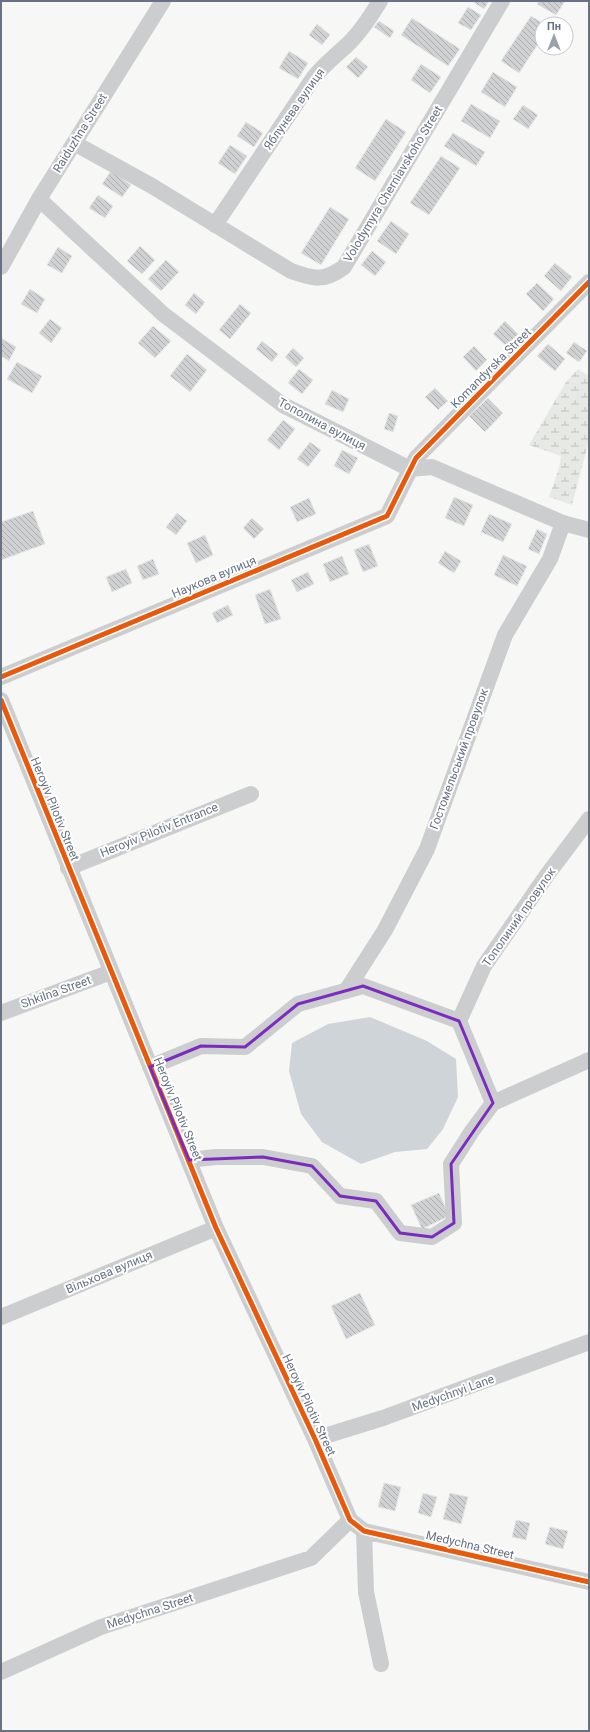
<svg xmlns="http://www.w3.org/2000/svg" width="590" height="1732" font-family="Roboto,sans-serif">
<style>
.wetland{fill:url(#wetland-marsh)}
.water{fill:#ced4d8}
.building{fill:url(#building-back-hatch);stroke:#e6e6e6}
.lines{fill:none;stroke-linecap:round;stroke-linejoin:round}
.minor{stroke:#cccdcf;stroke-width:16}
.cycleway-casing{stroke:#fff;stroke-width:8}
.cycleway{stroke:#e8590c;stroke-width:5}
.marked{fill:none;stroke:#7b2cbf;stroke-width:3;stroke-linejoin:round}
.labels{text-anchor:middle;dominant-baseline:central;stroke-width:4;stroke-linejoin:round;paint-order:stroke}
.street-label{font-size:12px;fill:#677285;stroke:#fff}
</style>
<defs>
<pattern id="wetland-marsh" width="20" height="14" patternUnits="userSpaceOnUse"><rect width="20" height="14" fill="#e6e9e4"/><path d="M1 5h8M5 5V1M11 12h8M15 12V8" fill="none" stroke="#bec1be"/></pattern>
<pattern id="building-back-hatch" width="6" height="6" patternUnits="userSpaceOnUse"><rect width="6" height="6" fill="#d0d1d2"/><path d="M-1 5l2 2M0 0l6 6M5-1l2 2" fill="none" stroke="#adaeb0"/></pattern>
</defs>
<rect width="100%" height="100%" fill="#f7f7f6"/>
<path class="wetland" d="M 578,369 L 589,376 L 589,440 L 572,505 L 549,497 L 559,468 L 561,456 L 529,445 L 566,382 Z"/>
<path class="water" d="M 370,1017 L 427,1041 L 456,1059 L 458,1097 L 443,1129 L 427,1149 L 395,1152 L 361,1164 L 322,1142 L 301,1114 L 289,1071 L 292,1043 L 328,1024 Z"/>
<path class="building" d="M 472,1 L 489,1 L 484,9 Z
M 539,1 L 565,1 L 556,15 L 537,4 Z
M 468,7 L 481,15 L 471,30 L 458,23 Z
M 531,16 L 544,24 L 542,24 L 542,38 L 519,73 L 501,61 Z
M 412,18 L 460,49 L 448,66 L 401,35 Z
M 379,21 L 394,31 L 390,38 L 374,27 Z
M 317,24 L 330,35 L 322,45 L 309,35 Z
M 289,51 L 308,63 L 298,79 L 279,68 Z
M 356,57 L 368,67 L 358,78 L 346,67 Z
M 421,64 L 441,77 L 430,93 L 411,80 Z
M 493,72 L 517,87 L 505,107 L 481,92 Z
M 471,104 L 500,121 L 490,138 L 461,121 Z
M 523,105 L 538,115 L 528,129 L 513,119 Z
M 386,119 L 406,132 L 375,181 L 355,168 Z
M 246,122 L 263,133 L 254,147 L 237,136 Z
M 453,133 L 485,152 L 476,166 L 444,146 Z
M 230,145 L 247,156 L 235,174 L 218,163 Z
M 441,156 L 460,168 L 429,215 L 410,203 Z
M 111,171 L 131,185 L 122,197 L 102,184 Z
M 98,195 L 113,206 L 105,218 L 89,208 Z
M 330,207 L 349,219 L 321,265 L 301,253 Z
M 391,221 L 409,234 L 396,254 L 377,241 Z
M 140,246 L 155,260 L 142,274 L 127,261 Z
M 58,247 L 72,256 L 62,273 L 47,265 Z
M 372,251 L 386,262 L 375,276 L 361,265 Z
M 166,260 L 179,272 L 161,291 L 148,279 Z
M 555,263 L 572,277 L 561,291 L 544,276 Z
M 537,283 L 554,299 L 543,311 L 526,294 Z
M 30,289 L 45,299 L 37,313 L 21,304 Z
M 194,293 L 205,302 L 196,314 L 185,305 Z
M 240,304 L 251,313 L 230,339 L 219,330 Z
M 50,319 L 62,328 L 51,343 L 39,333 Z
M 505,321 L 518,334 L 506,346 L 493,334 Z
M 153,326 L 171,341 L 155,358 L 138,343 Z
M 1,338 L 16,347 L 9,361 L 1,356 Z
M 262,341 L 278,354 L 272,362 L 256,349 Z
M 574,342 L 587,351 L 579,362 L 566,353 Z
M 548,344 L 565,359 L 555,371 L 537,356 Z
M 474,346 L 487,360 L 476,371 L 463,357 Z
M 293,348 L 304,358 L 296,367 L 285,357 Z
M 187,354 L 207,370 L 190,392 L 170,376 Z
M 17,362 L 42,376 L 32,393 L 7,379 Z
M 299,369 L 313,380 L 302,394 L 288,383 Z
M 435,388 L 448,401 L 438,410 L 425,397 Z
M 332,390 L 349,399 L 343,412 L 325,404 Z
M 488,398 L 503,413 L 485,432 L 469,416 Z
M 389,413 L 398,416 L 393,432 L 384,429 Z
M 283,420 L 295,429 L 279,450 L 267,440 Z
M 310,442 L 321,450 L 308,467 L 297,459 Z
M 342,450 L 358,458 L 349,474 L 334,466 Z
M 454,497 L 473,505 L 464,526 L 445,518 Z
M 309,498 L 316,514 L 297,522 L 290,507 Z
M 33,511 L 45,544 L 1,560 L 1,522 Z
M 177,513 L 187,521 L 176,535 L 166,527 Z
M 489,514 L 512,524 L 503,542 L 481,532 Z
M 252,518 L 264,529 L 254,539 L 243,528 Z
M 537,529 L 547,534 L 539,554 L 528,549 Z
M 205,535 L 213,555 L 196,563 L 187,543 Z
M 369,544 L 378,566 L 363,572 L 354,550 Z
M 445,551 L 461,561 L 454,573 L 438,563 Z
M 503,555 L 527,566 L 517,586 L 494,575 Z
M 342,556 L 349,574 L 330,582 L 323,564 Z
M 153,559 L 159,574 L 143,580 L 137,566 Z
M 126,569 L 132,583 L 112,592 L 106,577 Z
M 308,572 L 314,584 L 297,592 L 291,580 Z
M 270,589 L 281,619 L 265,624 L 255,595 Z
M 228,605 L 233,615 L 217,623 L 212,613 Z
M 439,1193 L 449,1216 L 422,1229 L 411,1205 Z
M 360,1293 L 375,1325 L 346,1339 L 331,1306 Z
M 384,1483 L 401,1487 L 395,1511 L 378,1507 Z
M 423,1493 L 437,1497 L 431,1517 L 418,1513 Z
M 450,1493 L 468,1497 L 461,1524 L 443,1519 Z
M 516,1520 L 530,1523 L 526,1540 L 512,1537 Z
M 550,1527 L 568,1531 L 563,1549 L 545,1544 Z"/>
<g class="lines">
<path class="minor" d="M 74,143 L 152,186 L 291,271 C 314,279 324,282 344,267 L 502,1
M 39,199 L 163,314 L 283,405 L 410,469 L 432,467 L 563,523 L 589,530
M 215,225 L 314,77 C 324,65 335,56 346,46 C 360,33 370,17 380,1
M 1,267 L 39,199 L 163,1
M 1,677 L 387,516 L 416,458 L 589,282
M 1,700 L 216,1228 L 315,1439 L 350,1520 L 364,1531 L 589,1582
M 68,868 L 251,794
M 346,991 L 385,930 L 427,849 L 505,635 L 550,559 L 563,523
M 1,1013 L 111,972
M 459,1021 L 484,966 L 547,875 L 589,819
M 150,1067 L 201,1046 L 245,1047 L 298,1004 L 363,986 L 459,1021 L 493,1103
M 189,1160 L 216,1157 L 263,1157 L 312,1166 L 340,1196 L 376,1201 L 400,1233 L 432,1237 L 454,1223 L 451,1164 L 472,1131 L 493,1103 L 589,1060
M 1,1317 L 216,1228
M 315,1439 L 383,1418 L 589,1342
M 364,1531 L 366,1592 L 381,1664
M 1,1672 L 101,1627 L 311,1558 L 350,1520"/>
<g class="cycleway-casing">
<path id="cycleway" d="M 1,677 L 387,516 L 416,458 L 589,282
M 1,700 L 216,1228 L 315,1439 L 350,1520 L 364,1531 L 589,1582"/>
</g>
<use href="#cycleway" class="cycleway"/>
</g>
<path class="marked" d="M 363,986 L 459,1021 L 493,1103 L 451,1164 L 454,1223 L 432,1237 L 400,1233 L 376,1201 L 340,1196 L 312,1166 L 263,1157 L 189,1160 L 150,1067 L 201,1046 L 245,1047 L 298,1004 Z"/>
<g class="labels">
<g class="street-label">
<text transform="translate(294 109) rotate(-55)">Яблунева вулиця</text>
<text transform="translate(80 133) rotate(-58)">Raiduzhna Street</text>
<text transform="translate(393 184) rotate(-59)">Volodymyra Cherniavskoho Street</text>
<text transform="translate(491 368) rotate(-45)">Komandyrska Street</text>
<text transform="translate(322 424) rotate(28)">Тополина вулиця</text>
<text transform="translate(214 577) rotate(-23)">Наукова вулиця</text>
<text transform="translate(459 759) rotate(-70)">Гостомельський провулок</text>
<text transform="translate(55 809) rotate(68)">Heroyiv Pilotiv Street</text>
<text transform="translate(159 830) rotate(-22)">Heroyiv Pilotiv Entrance</text>
<text transform="translate(519 917) rotate(-55)">Тополиний провулок</text>
<text transform="translate(56 992) rotate(-20)">Shkilna Street</text>
<text transform="translate(178 1109) rotate(68)">Heroyiv Pilotiv Street</text>
<text transform="translate(109 1272) rotate(-23)">Вільхова вулиця</text>
<text transform="translate(453 1393) rotate(-20)">Medychnyi Lane</text>
<text transform="translate(309 1405) rotate(65)">Heroyiv Pilotiv Street</text>
<text transform="translate(470 1545) rotate(13)">Medychna Street</text>
<text transform="translate(150 1611) rotate(-18)">Medychna Street</text>
</g>
</g>
<rect width="590" height="1732" fill="none" stroke="#677285" stroke-width="4"/>
<g transform="translate(554 36)"><circle r="19" fill="#ffffff" stroke="#c2c7ce"/>
<path d="M0-3L7 15L0 10L-7 15Z" fill="#99a1ad"/>
<text y="-6" font-size="11" font-weight="bold" text-anchor="middle" fill="#677285">Пн</text>
</g>
</svg>
